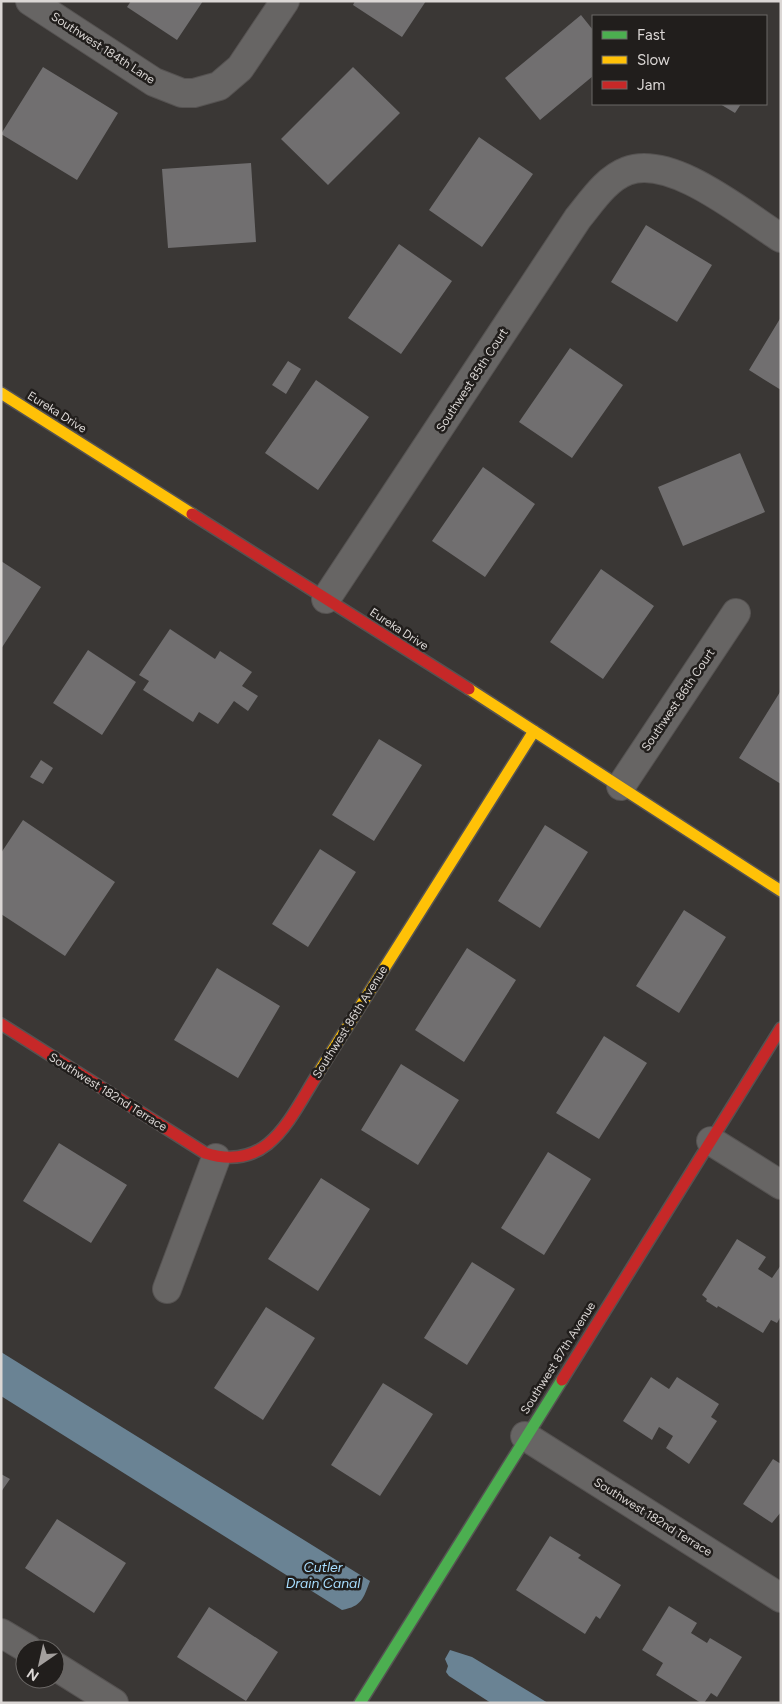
<svg xmlns="http://www.w3.org/2000/svg" width="782" height="1704" font-family="Figtree,sans-serif">
<style>
.water{fill:#6a8394}
.building{fill:#716f70}
.lines{fill:none;stroke-linecap:round;stroke-linejoin:round}
.street-casing{stroke:#565352;stroke-width:30}
.fast-casing{stroke:#565352;stroke-width:14}
.slow-casing{stroke:#565352;stroke-width:14}
.jam-casing{stroke:#565352;stroke-width:14}
.street{stroke:#676564;stroke-width:28}
.fast{stroke:#4caf50;stroke-width:11}
.slow{stroke:#ffc107;stroke-width:11}
.jam{stroke:#c62828;stroke-width:11}
.labels{text-anchor:middle;dominant-baseline:central;stroke-width:5;stroke-linejoin:round;paint-order:stroke}
.street-label{font-size:12px;fill:#dbd7d5;stroke:#211e1c}
.water-label{font-size:14px;font-style:italic;fill:#a8deff;stroke:#211e1c}
</style>
<rect width="100%" height="100%" fill="#3a3735"/>
<path class="water" d="M 1,1352 L 370,1581 C 363,1599 362,1606 342,1610 L 1,1396 Z
M 450,1650 L 472,1657 L 548,1703 L 491,1703 L 449,1676 L 446,1672 L 448,1666 L 445,1659 Z"/>
<path class="building" d="M 131,1 L 203,1 L 177,40 L 127,7 Z
M 355,1 L 426,1 L 402,37 L 353,5 Z
M 581,15 L 593,30 L 593,76 L 540,120 L 505,78 Z
M 43,67 L 118,113 L 77,180 L 1,134 Z
M 353,67 L 400,113 L 328,185 L 281,139 Z
M 720,104 L 741,104 L 735,113 Z
M 479,137 L 533,174 L 482,247 L 429,210 Z
M 251,163 L 256,242 L 168,248 L 162,169 Z
M 646,225 L 712,265 L 677,322 L 611,282 Z
M 399,244 L 452,281 L 401,354 L 348,318 Z
M 781,317 L 781,390 L 749,370 Z
M 570,348 L 623,385 L 572,458 L 519,422 Z
M 288,361 L 301,369 L 286,394 L 272,385 Z
M 316,380 L 369,417 L 318,490 L 265,453 Z
M 740,453 L 765,512 L 683,546 L 658,487 Z
M 483,467 L 535,504 L 485,577 L 432,541 Z
M 1,561 L 41,587 L 1,649 Z
M 601,569 L 654,606 L 603,679 L 550,642 Z
M 170,629 L 215,659 L 220,651 L 252,672 L 242,686 L 258,696 L 248,711 L 234,701 L 218,724 L 199,712 L 193,722 L 143,690 L 149,681 L 139,675 Z
M 88,650 L 136,682 L 102,735 L 53,703 Z
M 780,692 L 781,693 L 781,784 L 739,758 Z
M 379,739 L 422,765 L 374,841 L 332,815 Z
M 41,760 L 53,768 L 43,784 L 30,777 Z
M 23,820 L 115,882 L 65,956 L 1,914 L 1,853 Z
M 545,825 L 588,852 L 540,928 L 498,901 Z
M 320,849 L 356,872 L 308,947 L 272,924 Z
M 684,910 L 726,937 L 679,1013 L 636,986 Z
M 467,948 L 516,980 L 464,1062 L 415,1030 Z
M 217,968 L 280,1006 L 238,1078 L 174,1040 Z
M 604,1036 L 647,1063 L 599,1139 L 556,1113 Z
M 401,1064 L 459,1100 L 418,1165 L 361,1130 Z
M 59,1143 L 127,1185 L 91,1243 L 23,1201 Z
M 548,1152 L 591,1179 L 544,1255 L 501,1228 Z
M 321,1178 L 370,1209 L 318,1291 L 268,1259 Z
M 737,1239 L 766,1257 L 758,1269 L 772,1278 L 781,1265 L 781,1316 L 777,1323 L 771,1320 L 763,1333 L 718,1306 L 717,1308 L 706,1301 L 707,1299 L 702,1295 Z
M 472,1262 L 515,1289 L 467,1365 L 424,1338 Z
M 266,1307 L 315,1338 L 263,1420 L 214,1388 Z
M 651,1377 L 669,1389 L 677,1377 L 719,1404 L 711,1417 L 717,1421 L 689,1464 L 666,1448 L 673,1436 L 659,1427 L 652,1440 L 623,1421 Z
M 383,1383 L 433,1414 L 380,1496 L 331,1465 Z
M 773,1459 L 781,1464 L 781,1512 L 772,1523 L 743,1504 Z
M 1,1474 L 10,1479 L 1,1492 Z
M 57,1519 L 126,1563 L 94,1613 L 25,1568 Z
M 550,1536 L 581,1555 L 578,1558 L 621,1585 L 600,1619 L 596,1616 L 585,1634 L 516,1590 Z
M 669,1606 L 697,1623 L 691,1633 L 707,1643 L 710,1638 L 742,1657 L 717,1697 L 711,1693 L 704,1703 L 701,1703 L 656,1675 L 663,1663 L 642,1650 Z
M 209,1607 L 278,1652 L 246,1701 L 177,1657 Z"/>
<g class="lines">
<g class="street-casing">
<path id="street" d="M 30,1 L 154,82 L 182,93 L 194,93 L 219,86 L 240,68 L 285,1
M 326,599 L 578,218 C 592,201 606,179 627,171 C 672,154 744,215 781,238
M 621,786 L 736,613
M 711,1141 L 781,1185
M 167,1289 L 216,1158
M 525,1436 L 781,1598
M 1,1633 L 28,1649
M 55,1666 L 114,1703"/>
</g>
<g class="fast-casing">
<path id="fast" d="M 360,1703 L 562,1380"/>
</g>
<g class="slow-casing">
<path id="slow" d="M 1,393 L 192,514
M 469,689 L 781,891
M 317,1075 L 534,731"/>
</g>
<g class="jam-casing">
<path id="jam" d="M 192,514 L 469,689
M 1,1024 L 205,1153 C 268,1173 289,1120 317,1075
M 562,1380 L 781,1028"/>
</g>
<use href="#street" class="street"/>
<use href="#fast" class="fast"/>
<use href="#slow" class="slow"/>
<use href="#jam" class="jam"/>
</g>
<g class="labels">
<g class="street-label">
<text transform="translate(103 48) rotate(33)">Southwest 184th Lane</text>
<text transform="translate(472 380) rotate(-57)">Southwest 85th Court</text>
<text transform="translate(57 412) rotate(32)">Eureka Drive</text>
<text transform="translate(399 629) rotate(33)">Eureka Drive</text>
<text transform="translate(678 700) rotate(-56)">Southwest 86th Court</text>
<text transform="translate(350 1022) rotate(-58)">Southwest 86th Avenue</text>
<text transform="translate(108 1092) rotate(32)">Southwest 182nd Terrace</text>
<text transform="translate(558 1358) rotate(-58)">Southwest 87th Avenue</text>
<text transform="translate(653 1517) rotate(32)">Southwest 182nd Terrace</text>
</g>
<g class="water-label">
<text x="323" y="1567">Cutler<tspan x="323" dy="16">Drain Canal</tspan></text>
</g>
</g>
<rect width="782" height="1704" fill="none" stroke="#dbd7d5" stroke-width="5"/>
<rect x="592" y="15" width="175" height="90" fill="#211e1c" stroke="#6b6866"/>
<rect x="602" y="31" width="25" height="8" fill="#4caf50" stroke="#6b6866"/>
<text x="637" y="40" font-size="15" fill="#dbd7d5">Fast</text>
<rect x="602" y="56" width="25" height="8" fill="#ffc107" stroke="#6b6866"/>
<text x="637" y="65" font-size="15" fill="#dbd7d5">Slow</text>
<rect x="602" y="81" width="25" height="8" fill="#c62828" stroke="#6b6866"/>
<text x="637" y="90" font-size="15" fill="#dbd7d5">Jam</text>
<g transform="translate(40 1664) rotate(214)"><circle r="24" fill="#211e1c" stroke="#6b6866"/>
<path d="M0-4L9 19L0 12L-9 19Z" fill="#a39f9d"/>
<text y="-8" font-size="14" font-weight="bold" text-anchor="middle" fill="#dbd7d5">N</text>
</g>
</svg>
